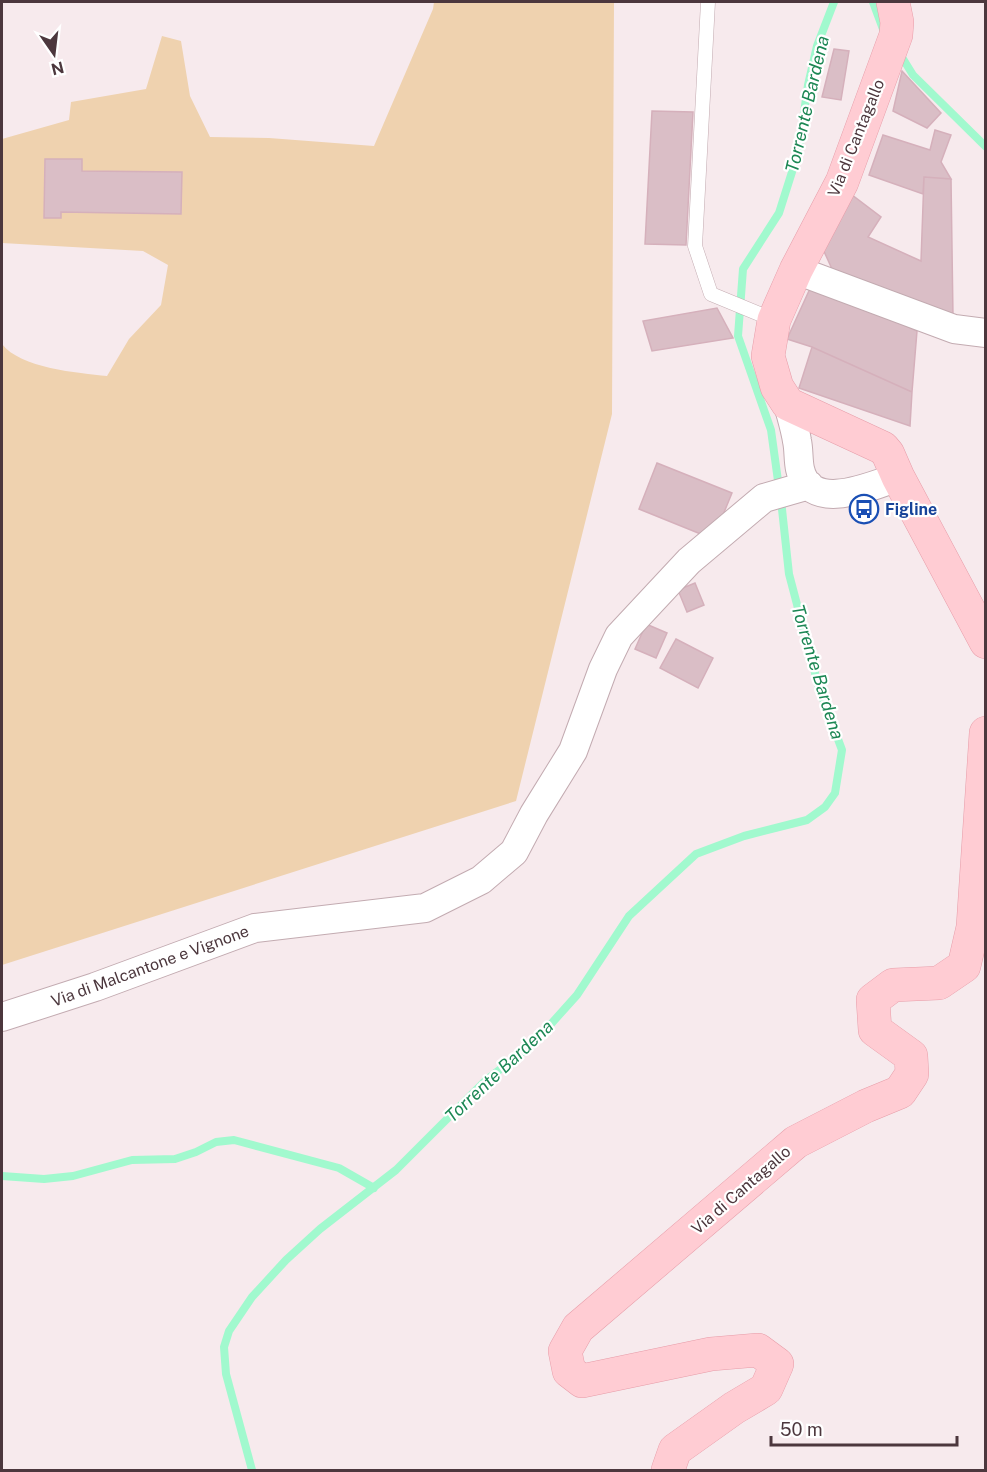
<svg xmlns="http://www.w3.org/2000/svg" width="987" height="1472" font-family="'Public Sans',sans-serif">
<style>
.green{fill:#efd2af}
.lines{fill:none;stroke-linecap:round;stroke-linejoin:round}
.stream{stroke:#a1f9ce;stroke-width:8}
.building{fill:#dabec6;stroke:#d5b0bb;stroke-width:1.5}
.lane-casing{stroke:#c3abb1;stroke-width:15}
.street-casing{stroke:#c3abb1;stroke-width:30}
.secondary-casing{stroke:#e79da9;stroke-width:34}
.lane{stroke:#fff;stroke-width:14}
.street{stroke:#fff;stroke-width:28}
.secondary{stroke:#ffccd3;stroke-width:33}
.labels{text-anchor:middle;dominant-baseline:central;stroke-width:4.5;stroke-linejoin:round;paint-order:stroke}
.street-label{font-size:16px;fill:#4c373d;stroke:#fff}
.transit-label{font-size:16px;font-weight:bold;fill:#164399;stroke:#fff;text-anchor:start}
.water-label{font-size:18px;font-style:italic;fill:#1c8754;stroke:#fff}
</style>
<rect width="100%" height="100%" fill="#f7eaed"/>
<path class="green" d="M 434,2 L 614,2 L 612,414 L 516,801 L 2,965 L 2,344 C 20,368 78,373 107,376 L 129,339 L 161,305 L 168,265 L 143,251 L 2,243 L 2,139 L 69,120 L 71,102 L 146,89 L 162,36 L 181,41 L 190,96 L 210,137 L 269,138 L 374,146 L 433,9 Z"/>
<g class="lines">
<path class="stream" d="M 873,2 L 883,29
M 900,54 L 913,75 L 986,147
M 779,488 L 771,430 L 738,336 L 743,269 L 779,213 L 798,153 L 808,85 L 817,46 L 834,2
M 2,1176 L 44,1179 L 73,1176 L 132,1160 L 175,1159 L 196,1152 L 216,1142 L 234,1140 L 339,1168 L 374,1188
M 252,1470 L 226,1374 L 224,1347 L 229,1331 L 252,1297 L 286,1260 L 320,1229 L 396,1170 L 485,1081 L 533,1044 L 577,995 L 629,916 L 696,854 L 744,836 L 807,820 L 825,807 L 835,793 L 842,750 L 819,688 L 789,574 L 781,500"/>
</g>
<path class="building" d="M 834,49 L 849,51 L 841,100 L 822,97 Z
M 902,71 L 941,113 L 927,128 L 893,111 Z
M 652,111 L 693,112 L 686,245 L 645,244 Z
M 935,130 L 951,135 L 941,162 L 951,179 L 924,177 L 923,194 L 869,175 L 883,135 L 930,150 Z
M 45,159 L 82,159 L 82,171 L 182,172 L 181,214 L 61,212 L 61,218 L 44,218 Z
M 924,177 L 951,179 L 953,317 L 832,269 L 822,247 L 848,192 L 881,217 L 868,237 L 921,261 Z
M 813,282 L 917,331 L 912,392 L 812,347 L 787,339 Z
M 717,308 L 733,338 L 652,351 L 643,321 Z
M 812,347 L 912,392 L 910,426 L 799,388 Z
M 657,463 L 732,493 L 713,539 L 639,509 Z
M 695,583 L 704,605 L 687,612 L 678,590 Z
M 646,624 L 667,633 L 656,658 L 635,649 Z
M 676,639 L 713,658 L 698,688 L 660,668 Z"/>
<g class="lines">
<g class="lane-casing">
<path id="lane" d="M 708,2 L 695,246 L 711,294 L 774,320"/>
</g>
<g class="street-casing">
<path id="street" d="M 796,270 L 954,329 L 986,333
M 788,404 C 791,416 795,428 797,441 C 799,450 798,460 800,469 C 810,514 871,486 898,477
M 2,1017 L 95,987 L 255,928 L 425,908 L 481,880 L 514,852 L 534,814 L 573,751 L 603,669 L 619,636 L 689,561 L 764,498 L 809,485"/>
</g>
<g class="secondary-casing">
<path id="secondary" d="M 893,2 L 897,22 L 896,35 L 842,182 L 796,270 L 774,320 L 768,356 L 777,387 L 788,404 L 883,448 L 888,454 L 898,477 L 986,642
M 668,1470 L 675,1450 L 734,1408 L 766,1389 L 777,1364 L 758,1350 L 711,1354 L 582,1381 L 569,1371 L 565,1351 L 578,1328 L 796,1142 L 866,1106 L 900,1092 L 912,1074 L 911,1056 L 875,1030 L 873,1000 L 893,985 L 939,983 L 964,966 L 973,927 L 986,733"/>
</g>
<use href="#lane" class="lane"/>
<use href="#street" class="street"/>
<use href="#secondary" class="secondary"/>
</g>
<defs>
<g id="bus-ring" transform="scale(1.5)"><circle r="9.5" fill="#fff" stroke="#1a4fb4" stroke-width="1.5"/><path d="M-5-6H5V4H4V6H2V4H-2V6H-4V4H-5ZM-3.5-4V0h7V-4ZM-3.5 1.2v1.5H-2V1.2ZM2 1.2v1.5H3.5V1.2Z" fill="#1a4fb4"/></g>
</defs>
<g fill-rule="evenodd">
<use href="#bus-ring" x="864" y="509"/>
</g>
<g class="labels">
<g class="street-label">
<text transform="translate(856 138) rotate(-68)">Via di Cantagallo</text>
<text transform="translate(150 966) rotate(-20)">Via di Malcantone e Vignone</text>
<text transform="translate(741 1190) rotate(-41)">Via di Cantagallo</text>
</g>
<g class="transit-label">
<text x="885" y="509">Figline</text>
</g>
<g class="water-label">
<text transform="translate(807 104) rotate(-77)">Torrente Bardena</text>
<text transform="translate(818 672) rotate(73)">Torrente Bardena</text>
<text transform="translate(499 1071) rotate(-43)">Torrente Bardena</text>
</g>
</g>
<rect width="987" height="1472" fill="none" stroke="#4c373d" stroke-width="6"/>
<g transform="translate(54 54) rotate(166)" stroke="#ffffff" stroke-width="4.5" paint-order="stroke">
<path d="M0-4.5L10 22L0 15L-10 22Z" fill="#4c373d"/>
<text y="-9" font-size="16" font-weight="bold" text-anchor="middle" fill="#4c373d">N</text>
</g>
<path d="M771 1436v9h186v-9" fill="none" stroke="#4c373d" stroke-width="3"/>
<text x="780" y="1436" font-size="18" fill="#4c373d" stroke="#ffffff" stroke-width="4.5" paint-order="stroke">50 m</text>
</svg>
